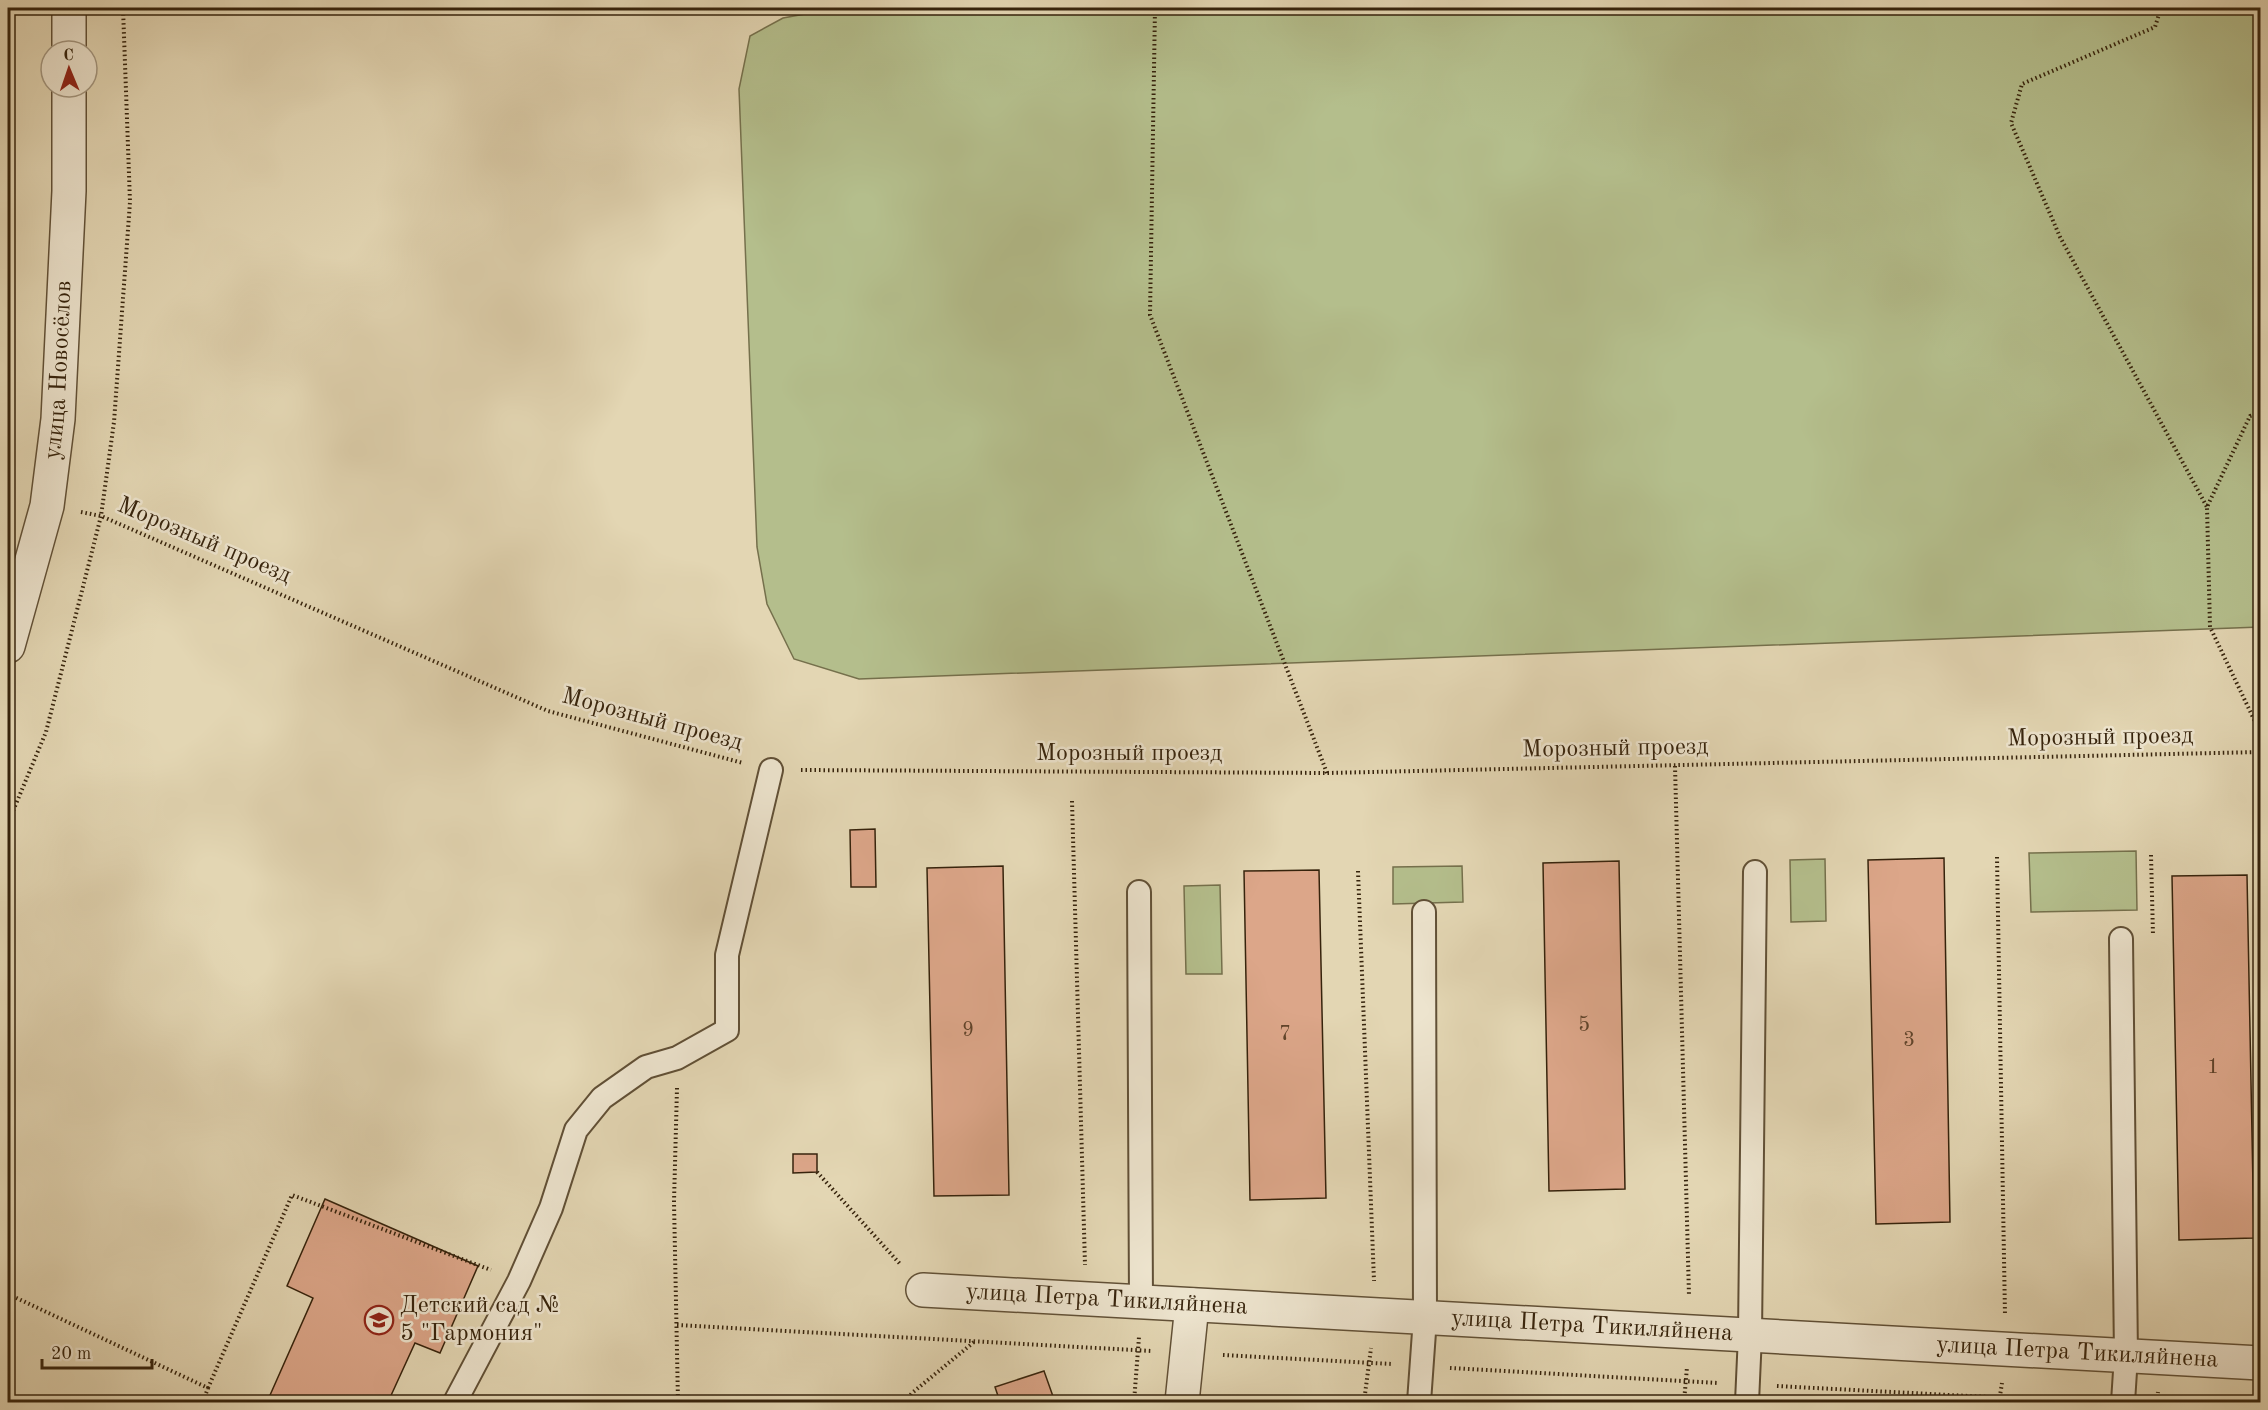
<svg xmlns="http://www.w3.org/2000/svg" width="2268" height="1410" font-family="'Old Standard TT',serif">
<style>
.green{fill:#b4be8c;stroke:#75704c;stroke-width:1.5}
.building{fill:#dca689;stroke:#36230c;stroke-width:1.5}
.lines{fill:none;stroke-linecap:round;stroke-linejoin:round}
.service-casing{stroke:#615036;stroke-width:26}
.minor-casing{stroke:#615036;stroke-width:36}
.path{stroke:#36230c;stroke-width:4;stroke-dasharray:1.5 3;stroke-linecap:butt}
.service{stroke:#ede4ce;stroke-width:22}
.minor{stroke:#ede4ce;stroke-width:33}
.labels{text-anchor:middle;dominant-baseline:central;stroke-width:5;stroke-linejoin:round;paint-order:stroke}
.number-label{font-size:21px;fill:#60442b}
.street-label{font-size:24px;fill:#36230c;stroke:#ede4ce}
.poi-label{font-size:24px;fill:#36230c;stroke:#ede4ce;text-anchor:start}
</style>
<rect width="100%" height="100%" fill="#e3d6b3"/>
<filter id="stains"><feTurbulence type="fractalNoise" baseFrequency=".00333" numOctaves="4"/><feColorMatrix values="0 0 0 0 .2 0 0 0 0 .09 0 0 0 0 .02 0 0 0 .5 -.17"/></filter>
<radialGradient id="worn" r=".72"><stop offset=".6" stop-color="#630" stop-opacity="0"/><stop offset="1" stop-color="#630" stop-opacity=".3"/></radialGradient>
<path class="green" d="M 838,8 L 2260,8 L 2260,627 L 859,679 L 794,659 L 767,604 L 757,547 L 739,89 L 750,36 L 783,18 Z
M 2136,851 L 2137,910 L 2031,912 L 2029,853 Z
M 1825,859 L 1826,921 L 1791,922 L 1790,860 Z
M 1462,866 L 1463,902 L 1393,904 L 1393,867 Z
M 1220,885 L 1222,974 L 1186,974 L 1184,886 Z"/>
<path class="building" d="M 875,829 L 876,887 L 851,887 L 850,830 Z
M 1944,858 L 1950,1222 L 1876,1224 L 1868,860 Z
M 1619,861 L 1625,1189 L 1549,1191 L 1543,863 Z
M 1003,866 L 1009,1195 L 934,1196 L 927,868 Z
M 1319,870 L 1326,1198 L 1250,1200 L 1244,871 Z
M 2247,875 L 2254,1238 L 2179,1240 L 2172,876 Z
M 793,1154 L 817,1154 L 817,1172 L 793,1173 Z
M 325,1199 L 478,1266 L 440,1353 L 415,1343 L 388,1402 L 267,1402 L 313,1298 L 287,1286 Z
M 1044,1371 L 1055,1402 L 1000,1402 L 995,1387 Z"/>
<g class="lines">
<g class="service-casing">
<path id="service" d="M 1139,892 L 1141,1302
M 2121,939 L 2126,1356 L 2123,1402
M 455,1402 L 519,1281 L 551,1208 L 576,1130 L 602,1098 L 646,1067 L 677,1058 L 727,1030 L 727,955 L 771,770
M 1419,1402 L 1425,1318 L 1424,912
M 1747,1402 L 1750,1335 L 1755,872"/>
</g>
<g class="minor-casing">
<g id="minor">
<path d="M 69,8 L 69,51"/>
<path id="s1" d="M 8,646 L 47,506 L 58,419 L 69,191 L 69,87"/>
<path id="s2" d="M 923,1290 L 2260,1363"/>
<path d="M 1182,1402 L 1192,1305"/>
</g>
</g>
<path class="path" d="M 1155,8 L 1150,315 L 1327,773
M 2161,8 L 2155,27 L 2022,84 L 2011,123 L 2060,237 L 2207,507
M 2260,413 L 2250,416 L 2207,507 L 2210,627 L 2260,732
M 81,512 L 101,516 L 548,711 L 743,763
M 1675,766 L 1689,1296
M 801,770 L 1327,773 L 2260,752
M 1072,801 L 1085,1265
M 8,823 L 46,732 L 101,516 L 114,422 L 130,202 L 123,8
M 2151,855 L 2153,935
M 1997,857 L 2005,1315
M 1358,871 L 1374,1281
M 677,1088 L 674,1202 L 678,1402
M 817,1172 L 901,1265
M 8,1294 L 208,1388 L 203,1402
M 677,1325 L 1152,1351
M 1223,1355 L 1392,1364
M 1450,1368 L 1718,1383
M 1777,1386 L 2084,1402
M 208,1388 L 292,1195 L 491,1270
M 905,1402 L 912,1393 L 974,1342
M 1134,1402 L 1139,1337
M 1364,1402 L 1371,1348
M 1684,1402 L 1687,1367
M 1999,1402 L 2002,1383
M 2157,1402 L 2158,1392"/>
<use href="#service" class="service"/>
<use href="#minor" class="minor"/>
</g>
<defs>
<g id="school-ring" transform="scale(1.5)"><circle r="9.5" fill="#ede4ce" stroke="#8f2418" stroke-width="1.5"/><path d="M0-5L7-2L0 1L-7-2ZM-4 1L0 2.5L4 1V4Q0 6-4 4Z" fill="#8f2418"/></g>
</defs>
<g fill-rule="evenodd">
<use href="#school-ring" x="379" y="1320"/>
</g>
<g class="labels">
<g class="number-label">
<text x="1584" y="1025">5</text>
<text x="968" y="1030">9</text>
<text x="1285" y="1034">7</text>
<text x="1909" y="1040">3</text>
<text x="2213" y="1067">1</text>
</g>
<g class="street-label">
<text stroke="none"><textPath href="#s1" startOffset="282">улица Новосёлов</textPath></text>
<text transform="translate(204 541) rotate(23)">Морозный проезд</text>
<text transform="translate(652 720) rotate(15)">Морозный проезд</text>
<text transform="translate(2100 738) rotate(-1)">Морозный проезд</text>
<text transform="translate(1615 749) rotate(-1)">Морозный проезд</text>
<text x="1129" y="754">Морозный проезд</text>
<text stroke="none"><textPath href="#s2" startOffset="184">улица Петра Тикиляйнена</textPath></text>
<text stroke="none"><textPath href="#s2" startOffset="670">улица Петра Тикиляйнена</textPath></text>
<text stroke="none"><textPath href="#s2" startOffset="1156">улица Петра Тикиляйнена</textPath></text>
</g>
<g class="poi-label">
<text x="400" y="1306">Детский сад №<tspan x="400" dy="28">5 "Гармония"</tspan></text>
</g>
</g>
<rect width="2268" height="1410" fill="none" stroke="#e3d6b3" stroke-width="30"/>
<rect x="9" y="9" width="2250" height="1392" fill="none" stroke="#36230c" stroke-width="3"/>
<rect x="15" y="15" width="2238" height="1380" fill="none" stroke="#36230c" stroke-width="1.5"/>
<g transform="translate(69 69) rotate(358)"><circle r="28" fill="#ede4ce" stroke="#a49780" stroke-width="1.5"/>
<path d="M0-4.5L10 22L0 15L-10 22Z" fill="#8f2418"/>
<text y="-9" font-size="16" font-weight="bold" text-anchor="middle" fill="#36230c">С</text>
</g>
<path d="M42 1359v9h110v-9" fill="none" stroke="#36230c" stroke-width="3"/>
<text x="51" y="1359" font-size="18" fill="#36230c" stroke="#ede4ce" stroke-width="4.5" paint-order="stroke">20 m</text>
<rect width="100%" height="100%" filter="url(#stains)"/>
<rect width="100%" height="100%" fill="url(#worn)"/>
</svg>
